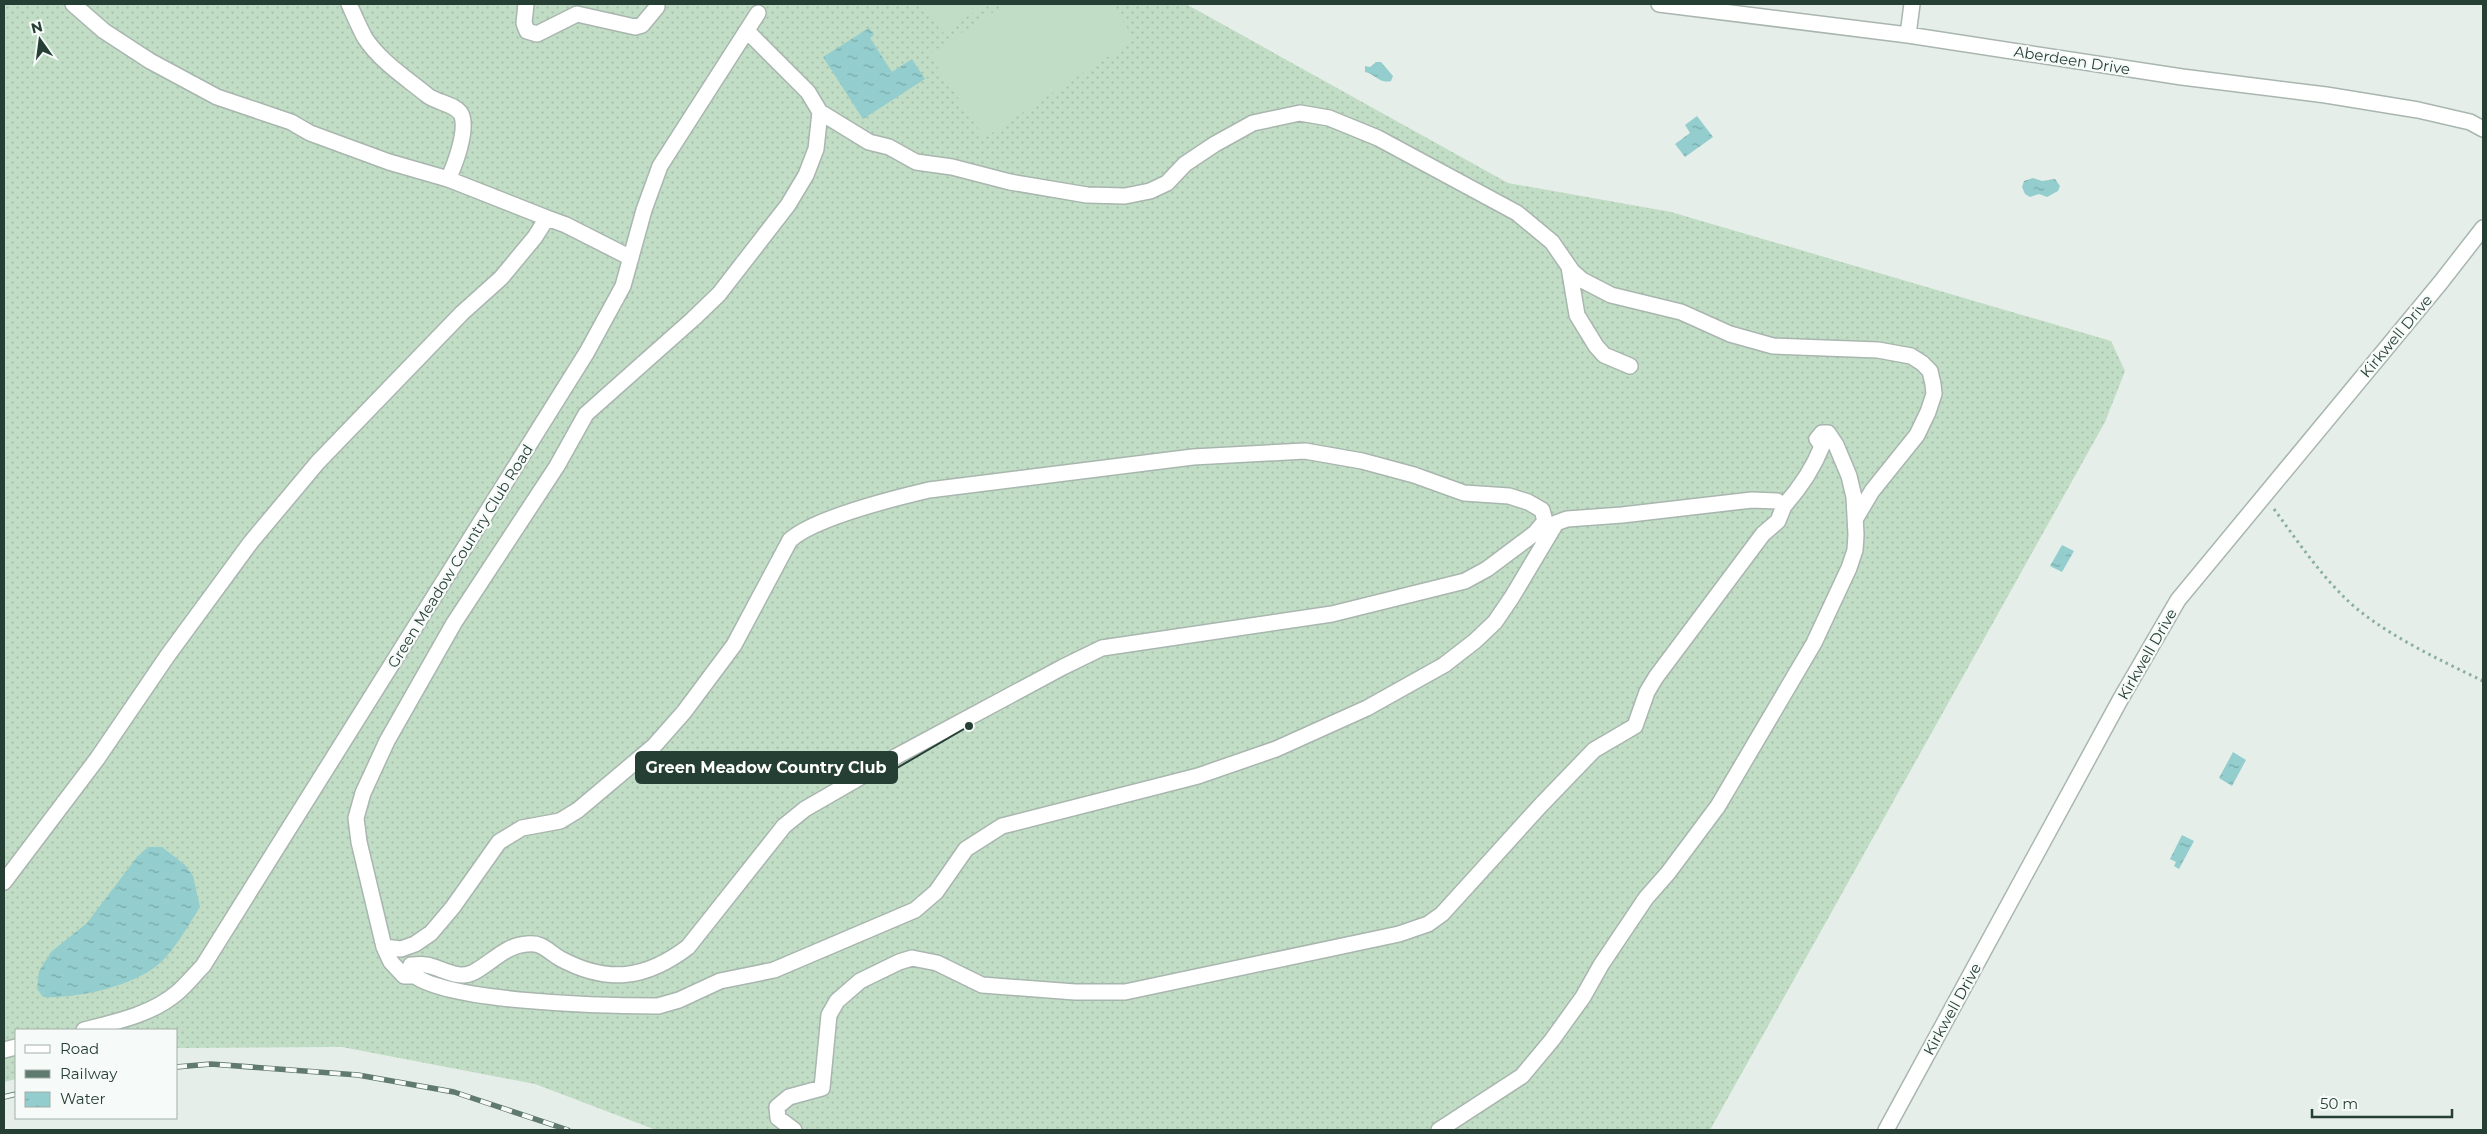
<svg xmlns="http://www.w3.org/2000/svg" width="2487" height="1134" font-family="Montserrat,sans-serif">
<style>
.grass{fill:url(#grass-dots)}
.pitch{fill:#c1ddc5}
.water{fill:url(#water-ripples)}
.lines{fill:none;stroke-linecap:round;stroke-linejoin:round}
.minor-casing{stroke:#a9b6af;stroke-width:18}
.path{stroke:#89af9e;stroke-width:3;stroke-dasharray:2.5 4;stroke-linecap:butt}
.minor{stroke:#fff;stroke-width:15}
.rail-casing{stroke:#617a70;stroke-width:5.5}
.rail{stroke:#f6faf8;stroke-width:4;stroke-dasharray:11;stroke-linecap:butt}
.labels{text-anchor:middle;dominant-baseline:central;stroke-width:4.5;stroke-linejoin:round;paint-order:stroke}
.street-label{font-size:15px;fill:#263f35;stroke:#f6faf8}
.leader{fill:none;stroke:#263f35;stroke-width:2}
.callout-dot{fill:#263f35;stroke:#f6faf8;stroke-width:2}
.callout{fill:#263f35;stroke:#263f35;stroke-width:2}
.callout-label{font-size:16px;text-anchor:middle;font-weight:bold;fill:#fff}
</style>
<defs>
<pattern id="grass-dots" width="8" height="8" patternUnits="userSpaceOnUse" patternTransform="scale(1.25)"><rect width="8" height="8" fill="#c1ddc5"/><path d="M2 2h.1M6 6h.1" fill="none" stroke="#a6bfaa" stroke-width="1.8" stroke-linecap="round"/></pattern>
<pattern id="water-ripples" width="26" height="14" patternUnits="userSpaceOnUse" patternTransform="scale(1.25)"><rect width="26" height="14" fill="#93cdce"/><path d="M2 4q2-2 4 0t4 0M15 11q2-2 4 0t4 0" fill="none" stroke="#78a8a8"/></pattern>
</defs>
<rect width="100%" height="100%" fill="#e6eee9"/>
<path class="grass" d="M 4,4 L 1186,4 L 1508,183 L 1671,212 L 2111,341 L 2125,371 L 2105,422 L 1710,1130 L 656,1130 L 535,1084 L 342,1047 L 176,1048 L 176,1030 L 16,1030 L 16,1079 L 4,1082 Z"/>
<path class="pitch" d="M 923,4 L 987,4 L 942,33 Z
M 1006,4 L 1111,4 L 1135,39 L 984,138 L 929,54 Z"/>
<path class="water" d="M 869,28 L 874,35 L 870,38 L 892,72 L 912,59 L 925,79 L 863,119 L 823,57 Z
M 1376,62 L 1381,62 L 1393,76 L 1391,81 C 1379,84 1374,73 1365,72 L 1365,66 L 1370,67 Z
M 1697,116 L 1713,137 L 1685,157 L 1675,144 L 1690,133 L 1685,125 Z
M 2033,178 L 2042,181 L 2055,179 L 2060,186 L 2058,191 L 2047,197 L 2039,194 L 2030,197 L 2025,194 L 2022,187 L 2024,181 Z
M 2062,545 L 2074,551 L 2062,572 L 2050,566 Z
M 2233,752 L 2246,760 L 2232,786 L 2219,778 Z
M 2182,835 L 2194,841 L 2179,869 L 2174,866 L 2176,862 L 2170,859 Z
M 148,847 L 162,847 L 185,865 L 193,876 L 200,907 C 189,924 179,943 165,958 C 142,985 77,999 43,997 L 37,989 L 39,971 L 51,952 L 87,923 L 137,857 Z"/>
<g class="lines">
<g class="minor-casing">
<path id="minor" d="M 73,4 L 104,31 L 150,61 L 217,97 L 291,122 L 310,133 L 389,162 L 448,179 L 547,218
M 349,4 C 354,15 359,27 365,38 C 380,61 406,78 427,95 C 436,103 458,104 462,116 C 467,132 455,165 448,179
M 526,4 L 524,23 L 527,31 L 537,34 L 577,14 L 635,27 L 642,25 L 657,7
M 1659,4 L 1908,35 L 2182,77 L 2326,95 L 2418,110 L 2470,122 L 2483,129
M 748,32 L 808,92 L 820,112 L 816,149 L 806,175 L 788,205 L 719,294 L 693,319 L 586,414 L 557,466 L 454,623 L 387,741 L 363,793 L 356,818 L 359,842 L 384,947 L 401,949 L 415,944 L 431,933 L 453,907 L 499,842 L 522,828 L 560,821 L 578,810 L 654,746 L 684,712 L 734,645 L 790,540 C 815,518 895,498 929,490 L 1193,457 L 1305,451 L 1362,461 L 1414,475 L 1464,493 L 1509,496 L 1528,502 L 1542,510 L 1545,521 L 1535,533 L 1487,569 L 1465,581 L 1332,614 L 1102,648 L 1063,667 L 897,756 L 805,809 L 784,826 L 688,947 C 646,979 608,984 561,959 C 548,952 543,942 527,944 C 506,945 491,963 474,972 C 458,981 441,967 426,965 C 421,964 416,965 411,965 L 409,970 C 429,1003 616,1006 658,1006 L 679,1000 L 720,981 L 774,970 L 915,910 L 936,892 L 966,849 L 1002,826 L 1198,776 L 1276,749 L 1367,708 L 1444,665 L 1475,641 L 1495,622 L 1512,597 L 1552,530 L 1551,526 L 1545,521
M 1908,35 L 1912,4
M 820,112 L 869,142 L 889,147 L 916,162 L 952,167 L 1010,182 L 1087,195 L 1125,196 L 1150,191 L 1167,183 L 1185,164 L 1215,144 L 1253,123 L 1300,113 L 1329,118 L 1378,138 L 1517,213 L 1552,242 L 1572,271 L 1582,280 L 1611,295 L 1681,312 L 1730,334 L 1773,346 L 1878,350 L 1911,356 L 1922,363 L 1930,371 L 1933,384 L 1934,394 L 1928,412 L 1917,435 L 1872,491 L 1856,518
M 1569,267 L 1577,315 L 1596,346 L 1604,355 L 1630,366
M 4,882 L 97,759 L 168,655 L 251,542 L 318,462 L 462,313 L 501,278 L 535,237 L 547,218 L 566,225 L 631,258
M 384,947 L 391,962 L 404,976 L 412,976
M 84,1030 C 116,1022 153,1014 178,992 C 187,984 195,974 203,966 L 587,352 L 623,286 L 644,210 L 660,166 L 758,13
M 4,1050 L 16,1047
M 794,1130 L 778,1118 L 777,1107 L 789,1097 L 822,1088 L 829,1015 L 837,1001 L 860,981 L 899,962 L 912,958 L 937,963 L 982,985 L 1075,992 L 1125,992 L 1399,934 L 1428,924 L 1442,914 L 1541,805 L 1594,750 L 1635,726 L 1647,692 L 1656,677 L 1763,534 L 1778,521 L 1784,506
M 1439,1130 L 1522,1076 L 1552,1040 L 1583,997 L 1601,965 L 1646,898 L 1668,873 L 1718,806 L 1814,643 L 1849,568 L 1855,550 L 1856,535 L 1854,497 L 1849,476 L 1836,445 L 1828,433 L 1822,433 L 1817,439 L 1822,446 C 1813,469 1800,488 1784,506 L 1777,501 L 1752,500 L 1622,515 L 1567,519 L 1556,523 L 1552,530
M 1886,1130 L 2120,700 L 2178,600 L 2441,282 L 2483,228"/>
</g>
<path class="path" d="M 2274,509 C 2296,539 2317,570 2343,596 C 2377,631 2440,660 2483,681"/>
<use href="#minor" class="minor"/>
<g class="rail-casing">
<path id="rail" d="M 176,1067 L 211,1064 L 358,1075 L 454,1092 L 568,1130
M 4,1097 L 16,1094"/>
</g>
<use href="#rail" class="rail"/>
</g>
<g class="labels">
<g class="street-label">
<text transform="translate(2072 60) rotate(9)">Aberdeen Drive</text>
<text transform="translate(2396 336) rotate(-50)">Kirkwell Drive</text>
<text transform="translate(460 556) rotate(-58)">Green Meadow Country Club Road</text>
<text transform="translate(2147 654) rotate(-60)">Kirkwell Drive</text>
<text transform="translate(1952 1009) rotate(-61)">Kirkwell Drive</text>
</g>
</g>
<path class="leader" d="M969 726L897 768"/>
<circle class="callout-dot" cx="969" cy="726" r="5"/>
<rect class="callout" x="636" y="752" width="261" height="31" rx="5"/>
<g class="callout-label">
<text x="766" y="773">Green Meadow Country Club</text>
</g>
<rect width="2487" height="1134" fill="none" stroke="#263f35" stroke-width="10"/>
<rect x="15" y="1029" width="162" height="90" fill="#f6faf8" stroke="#a3afaa"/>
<rect x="25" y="1045" width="25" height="8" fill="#ffffff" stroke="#a3afaa"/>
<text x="60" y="1054" font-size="15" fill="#263f35">Road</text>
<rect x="25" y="1070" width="25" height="8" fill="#617a70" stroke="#a3afaa"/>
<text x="60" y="1079" font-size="15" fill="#263f35">Railway</text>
<rect x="25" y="1092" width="25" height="15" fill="url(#water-ripples)" stroke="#a3afaa"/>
<text x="60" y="1104" font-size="15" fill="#263f35">Water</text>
<g transform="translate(40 40) rotate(346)" stroke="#f6faf8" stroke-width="4" paint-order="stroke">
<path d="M0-4L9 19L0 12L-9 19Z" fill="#263f35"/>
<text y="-8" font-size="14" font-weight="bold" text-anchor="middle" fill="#263f35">N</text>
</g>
<path d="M2312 1109v8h140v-8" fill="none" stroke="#263f35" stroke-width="2.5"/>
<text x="2320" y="1109" font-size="15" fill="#263f35" stroke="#f6faf8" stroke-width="4" paint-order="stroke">50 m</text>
</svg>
